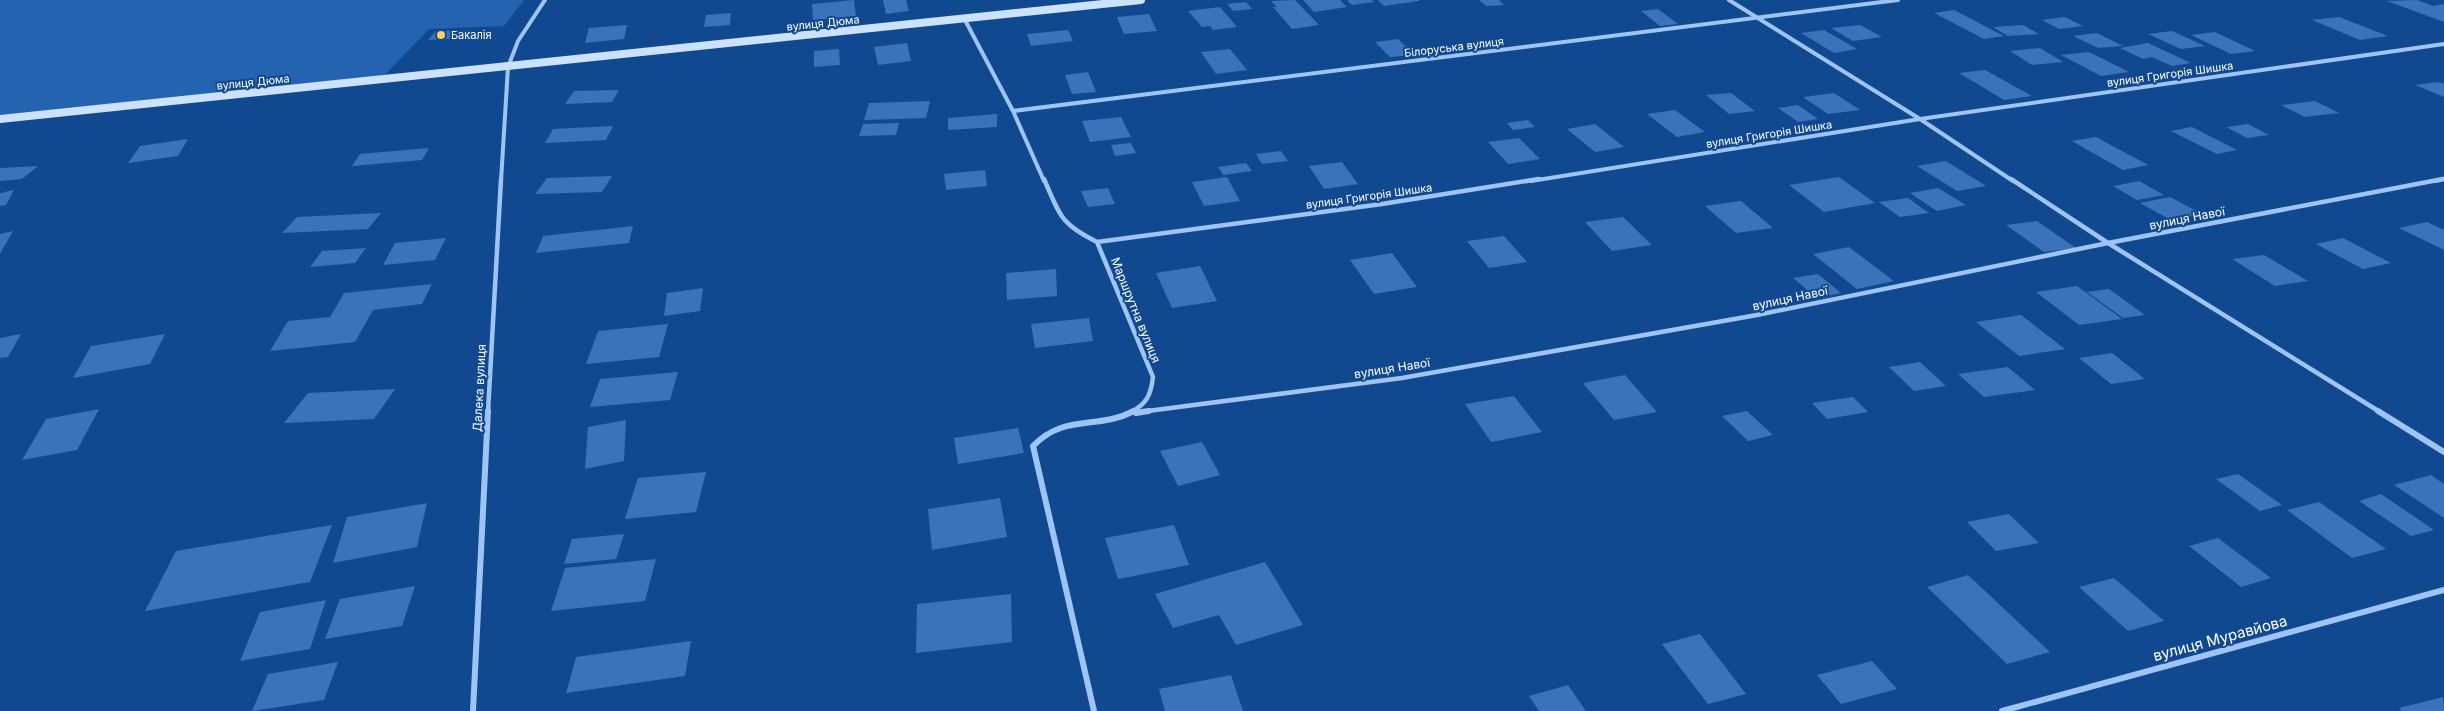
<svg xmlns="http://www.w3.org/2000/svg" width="2444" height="711" font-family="Inter,sans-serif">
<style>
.green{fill:#2363b0}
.building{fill:#3a73b9}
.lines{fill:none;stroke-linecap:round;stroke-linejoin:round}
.street-far2{stroke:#9dc4f2;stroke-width:4}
.street-far1{stroke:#9dc4f2;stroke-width:4.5}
.street{stroke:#9dc4f2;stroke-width:6}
.secondary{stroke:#cce1fc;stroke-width:8}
.poi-dot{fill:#ffd05e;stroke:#114991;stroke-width:2}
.labels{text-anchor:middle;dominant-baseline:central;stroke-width:4;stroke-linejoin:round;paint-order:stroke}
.far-street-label{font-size:11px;fill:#fff;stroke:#114991}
.far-poi-label{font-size:11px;fill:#fff;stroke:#114991;text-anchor:start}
.street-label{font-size:12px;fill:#fff;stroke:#114991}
.near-street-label{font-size:15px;fill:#fff;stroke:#114991}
</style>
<rect width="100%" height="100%" fill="#114991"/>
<path class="green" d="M 0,0 L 524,0 L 504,26 L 429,29 L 380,80 L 0,119 Z"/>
<path class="building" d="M 854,0 L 856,16 L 813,20 L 812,4 Z
M 883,0 L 906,0 L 909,11 L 886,14 Z
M 1295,0 L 1319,25 L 1292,29 L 1273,7 L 1277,7 L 1271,1 Z
M 1303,0 L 1340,0 L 1347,7 L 1314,12 Z
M 1347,0 L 1372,0 L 1374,2 L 1352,5 Z
M 1378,0 L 1419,0 L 1419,1 L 1384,6 Z
M 1479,0 L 1499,0 L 1504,5 L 1486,6 Z
M 2417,0 L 2433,6 L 2444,4 L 2444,22 L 2387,1 Z
M 1246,2 L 1252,9 L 1233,11 L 1227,4 Z
M 1220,7 L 1237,27 L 1213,30 L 1210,26 L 1202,27 L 1188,11 Z
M 1658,9 L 1678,24 L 1660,26 L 1641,11 Z
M 1954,10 L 2004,36 L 1984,39 L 1934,13 Z
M 731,13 L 730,25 L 704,27 L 706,15 Z
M 1149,14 L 1157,31 L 1124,34 L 1117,17 Z
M 2065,17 L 2083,26 L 2059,29 L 2042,20 Z
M 2339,17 L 2388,36 L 2360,40 L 2312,20 Z
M 627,25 L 624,39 L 585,43 L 589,28 Z
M 1860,25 L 1882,37 L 1853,41 L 1831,28 Z
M 2023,25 L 2039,34 L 2008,36 L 1993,27 Z
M 474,30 L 466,38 L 428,40 L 436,31 Z
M 1068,30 L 1073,41 L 1031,46 L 1027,34 Z
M 1824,30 L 1857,49 L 1834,53 L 1801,33 Z
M 2172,31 L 2205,46 L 2181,49 L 2148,34 Z
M 2215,32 L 2255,51 L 2231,54 L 2191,35 Z
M 2097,33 L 2123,46 L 2098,48 L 2073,36 Z
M 1398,39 L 1414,55 L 1390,57 L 1375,42 Z
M 907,43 L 911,61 L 878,65 L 874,47 Z
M 2148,43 L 2191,63 L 2172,66 L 2152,57 L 2143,59 L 2120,48 Z
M 2040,48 L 2063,62 L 2032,65 L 2010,51 Z
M 839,49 L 840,65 L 814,67 L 814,51 Z
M 1230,49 L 1247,70 L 1216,74 L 1201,52 Z
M 2089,52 L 2129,72 L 2101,76 L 2061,55 Z
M 1985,70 L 2032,96 L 2004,100 L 1959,73 Z
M 1088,72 L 1096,92 L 1072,94 L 1065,75 Z
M 2438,82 L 2444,84 L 2444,97 L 2415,85 Z
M 619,90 L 612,102 L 565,104 L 574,91 Z
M 1731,93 L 1755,111 L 1729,114 L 1706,95 Z
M 1834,93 L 1860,110 L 1828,114 L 1803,97 Z
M 930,101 L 926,118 L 864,120 L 869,103 Z
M 2315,101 L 2339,113 L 2305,117 L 2281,105 Z
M 1798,105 L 1818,119 L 1798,122 L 1778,108 Z
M 1675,110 L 1705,132 L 1677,137 L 1647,114 Z
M 997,114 L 997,127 L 948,130 L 948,118 Z
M 1121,117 L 1131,137 L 1090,142 L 1082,121 Z
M 1528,120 L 1535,127 L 1513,130 L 1507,123 Z
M 899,123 L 896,135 L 859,136 L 863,124 Z
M 1595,124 L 1624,147 L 1595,152 L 1567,129 Z
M 2248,124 L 2269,135 L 2247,138 L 2226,127 Z
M 613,126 L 606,140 L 545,143 L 553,129 Z
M 2192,127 L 2237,150 L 2217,154 L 2171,131 Z
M 2096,137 L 2148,165 L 2123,170 L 2072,141 Z
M 1519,138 L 1540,159 L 1508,164 L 1488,142 Z
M 188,139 L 178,156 L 128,163 L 140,146 Z
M 1131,143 L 1136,153 L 1115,156 L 1111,145 Z
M 429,148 L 422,160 L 352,166 L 360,154 Z
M 1281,151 L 1288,161 L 1262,164 L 1256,154 Z
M 1946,161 L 1986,186 L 1957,191 L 1917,166 Z
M 1342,162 L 1358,184 L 1324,189 L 1309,166 Z
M 1246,163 L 1252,171 L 1223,175 L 1218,167 Z
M 38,166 L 22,179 L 0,181 L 0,168 Z
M 985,170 L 987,186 L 946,190 L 944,174 Z
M 612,176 L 602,192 L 535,194 L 547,178 Z
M 1227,177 L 1240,201 L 1204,206 L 1192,182 Z
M 1839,177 L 1875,203 L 1824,212 L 1789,185 Z
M 2139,181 L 2164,195 L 2137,200 L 2113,186 Z
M 1108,188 L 1115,204 L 1088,207 L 1081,191 Z
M 1938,188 L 1966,205 L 1937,211 L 1910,193 Z
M 14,190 L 6,205 L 0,206 L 0,193 Z
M 2170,197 L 2202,214 L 2171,220 L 2140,203 Z
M 1908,198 L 1929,213 L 1900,217 L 1879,202 Z
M 1741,201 L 1773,228 L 1736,233 L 1705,206 Z
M 381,213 L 368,229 L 282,233 L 297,217 Z
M 1623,217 L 1652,245 L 1612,251 L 1585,222 Z
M 2037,221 L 2076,248 L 2044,252 L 2006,225 Z
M 2427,222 L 2444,230 L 2444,250 L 2399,228 Z
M 633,226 L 629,243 L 536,253 L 543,236 Z
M 13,231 L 0,254 L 0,234 Z
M 1504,236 L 1527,262 L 1489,268 L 1467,241 Z
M 446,238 L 435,260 L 383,265 L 395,243 Z
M 2343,238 L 2391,263 L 2363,269 L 2316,244 Z
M 1849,247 L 1894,281 L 1857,289 L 1813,254 Z
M 366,248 L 355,263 L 310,267 L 322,251 Z
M 1392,253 L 1417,287 L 1374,294 L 1350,260 Z
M 2264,255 L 2308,281 L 2275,286 L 2232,259 Z
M 1200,266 L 1217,301 L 1172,308 L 1156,273 Z
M 1056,269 L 1057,296 L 1007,300 L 1006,273 Z
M 1818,274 L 1841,293 L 1817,298 L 1793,278 Z
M 432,284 L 422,304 L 373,310 L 355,342 L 270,351 L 288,321 L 330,317 L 344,293 Z
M 2077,286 L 2122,319 L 2079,325 L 2036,292 Z
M 703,288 L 700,311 L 664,316 L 667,293 Z
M 2109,289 L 2145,315 L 2123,318 L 2087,292 Z
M 2021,315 L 2065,349 L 2019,356 L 1976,322 Z
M 1089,318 L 1093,341 L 1035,348 L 1031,324 Z
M 668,324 L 659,357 L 586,364 L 598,331 Z
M 21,334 L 8,357 L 0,358 L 0,338 Z
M 165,334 L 150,364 L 73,378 L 91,346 Z
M 2112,353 L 2145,379 L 2111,384 L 2079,358 Z
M 1920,362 L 1946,386 L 1914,391 L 1889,367 Z
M 2008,367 L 2035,390 L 1984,397 L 1958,374 Z
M 678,372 L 670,400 L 590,407 L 600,379 Z
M 1625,375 L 1657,412 L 1614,420 L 1583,383 Z
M 395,389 L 374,419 L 284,423 L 308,393 Z
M 1514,396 L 1542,432 L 1491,442 L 1465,404 Z
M 1853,397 L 1868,412 L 1827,419 L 1812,403 Z
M 99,409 L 77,450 L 22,460 L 46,419 Z
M 1747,411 L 1773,435 L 1748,441 L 1722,416 Z
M 626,420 L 624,461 L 585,469 L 588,427 Z
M 1018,428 L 1024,453 L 958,464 L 954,438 Z
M 1202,442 L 1220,475 L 1178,486 L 1160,451 Z
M 706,472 L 696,512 L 625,519 L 638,478 Z
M 2238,474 L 2282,505 L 2260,511 L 2216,479 Z
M 2431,475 L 2444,484 L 2444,518 L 2394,485 Z
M 2381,494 L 2434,530 L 2411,536 L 2359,501 Z
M 1000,498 L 1007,537 L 932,550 L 928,509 Z
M 2319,502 L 2386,549 L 2352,558 L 2287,510 Z
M 427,503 L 417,547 L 333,563 L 347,517 Z
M 2009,514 L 2039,543 L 1996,551 L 1967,522 Z
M 332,525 L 310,582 L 145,611 L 176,551 Z
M 1174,525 L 1189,565 L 1118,579 L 1105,538 Z
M 624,534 L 616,559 L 564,564 L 572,539 Z
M 2218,538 L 2271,578 L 2241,587 L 2189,546 Z
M 656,559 L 645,601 L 551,611 L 565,568 Z
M 1265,562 L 1303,625 L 1236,645 L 1219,615 L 1173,628 L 1155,594 Z
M 1968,575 L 2050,652 L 2007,664 L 1927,587 Z
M 2114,578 L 2164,621 L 2128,631 L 2079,587 Z
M 415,586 L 402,626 L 325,639 L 340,599 Z
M 1011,594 L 1012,642 L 916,653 L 917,604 Z
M 326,600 L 310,649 L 240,661 L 260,612 Z
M 1700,634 L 1746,694 L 1708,704 L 1662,644 Z
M 691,641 L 685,676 L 566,693 L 576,657 Z
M 1872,661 L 1897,689 L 1841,704 L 1817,675 Z
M 338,662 L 324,700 L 252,711 L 268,674 Z
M 1231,675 L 1243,711 L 1165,711 L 1159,689 Z
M 1568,685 L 1586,711 L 1539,711 L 1529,696 Z
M 2443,697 L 2444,711 L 2402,711 L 2399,708 Z"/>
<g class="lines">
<path class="street-far2" d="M 1729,0 L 1920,119 L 2013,181
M 965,20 L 1013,111 L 1044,181
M 1013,111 L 1898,0
M 501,181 L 508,67 L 518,41 L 545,0
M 1531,181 L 1920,119 L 2444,44
M 2436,181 L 2444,179"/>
<path class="street-far1" d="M 1044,179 C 1060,215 1060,224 1097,242 L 1153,377 C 1151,394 1147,404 1131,412
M 2011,179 L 2108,243 L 2380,412
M 1097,242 L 1382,204 L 1539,179
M 488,412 L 501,179
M 1140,412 L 1402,378 L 1757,315 L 2108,243 L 2443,179"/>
<path class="street" d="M 2378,411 L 2444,452
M 1136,413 L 1149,411
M 473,711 L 488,411
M 1094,711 L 1033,446 C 1065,413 1098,430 1134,411
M 2002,711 L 2444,590"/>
<path class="secondary" d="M 0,119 L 1141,0"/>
</g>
<circle class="poi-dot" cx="441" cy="35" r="5"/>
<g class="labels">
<g class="far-street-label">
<text transform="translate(823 23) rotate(-6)">вулиця Дюма</text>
<text transform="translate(1454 47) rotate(-7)">Білоруська вулиця</text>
<text transform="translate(2170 74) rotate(-8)">вулиця Григорія Шишка</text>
<text transform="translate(253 82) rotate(-6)">вулиця Дюма</text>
<text transform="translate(1769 134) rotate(-9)">вулиця Григорія Шишка</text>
<text transform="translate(1369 196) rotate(-8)">вулиця Григорія Шишка</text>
</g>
<g class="far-poi-label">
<text x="451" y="35">Бакалія</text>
</g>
<g class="street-label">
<text transform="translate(2187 218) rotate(-11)">вулиця Навої</text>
<text transform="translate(1790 298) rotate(-12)">вулиця Навої</text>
<text transform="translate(1136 310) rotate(68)">Маршрутна вулиця</text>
<text transform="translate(1392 368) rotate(-9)">вулиця Навої</text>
<text transform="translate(479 388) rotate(-87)">Далека вулиця</text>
</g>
<g class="near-street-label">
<text transform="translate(2220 638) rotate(-15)">вулиця Муравйова</text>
</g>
</g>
</svg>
